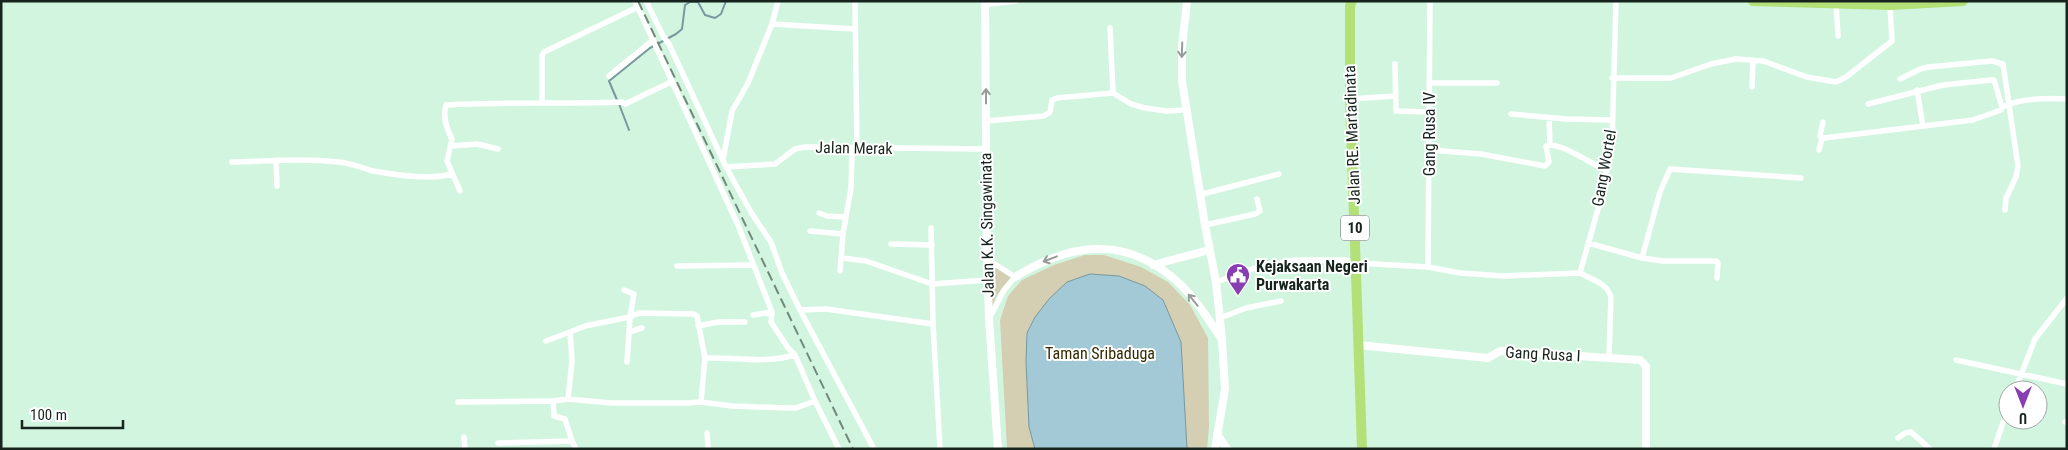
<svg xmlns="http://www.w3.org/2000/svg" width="2068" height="450" font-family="'Roboto Condensed',sans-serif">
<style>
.green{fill:#d4ceb2}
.water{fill:#a3c9d6;stroke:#79989e}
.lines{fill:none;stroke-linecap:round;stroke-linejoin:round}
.stream{stroke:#79989e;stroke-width:2}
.street{stroke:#fff;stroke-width:5.5}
.secondary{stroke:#fff;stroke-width:8}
.highway{stroke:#b3e077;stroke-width:10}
.rail{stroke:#71897b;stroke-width:2;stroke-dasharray:10 5;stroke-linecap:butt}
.oneway{stroke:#979c99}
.labels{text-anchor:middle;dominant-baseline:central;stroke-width:4;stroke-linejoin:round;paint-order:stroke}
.shield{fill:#fff;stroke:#5d6661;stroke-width:1}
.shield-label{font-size:15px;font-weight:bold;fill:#17241d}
.street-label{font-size:16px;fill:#17241d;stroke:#fff}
.poi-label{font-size:16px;font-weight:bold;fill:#17241d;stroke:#fff;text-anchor:start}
.park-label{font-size:16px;fill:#322a00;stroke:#fff}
</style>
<rect width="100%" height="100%" fill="#d2f5e0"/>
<path class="green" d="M 1085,255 L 1104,255 L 1141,267 L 1168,282 L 1190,305 L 1208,338 L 1209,427 L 1207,449 L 1007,449 L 1000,320 L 1008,296 L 1022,280 L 1054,265 Z
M 988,263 L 1011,277 L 997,295 L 989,315 Z"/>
<path class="water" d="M 1090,274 L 1119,276 L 1145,286 L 1163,300 L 1181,342 L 1187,449 L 1035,449 L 1029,427 L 1026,362 L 1027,333 L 1035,317 L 1049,299 L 1067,282 Z"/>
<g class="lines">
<path class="stream" d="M 617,100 L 609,81 L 650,48 L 676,34 L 682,29 L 685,5 L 690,2 L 698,2 L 705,15 L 715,18 L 721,14 L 726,1
M 619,104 L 629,130"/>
<path class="street" d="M 635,1 L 738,225 L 772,312 L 771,322 L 788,348 L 795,355 L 815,401 L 839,449
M 646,1 L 663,36 L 669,44 L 726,167 L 752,214 L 771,242 L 782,273 L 800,310 L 874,449
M 855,1 L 857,148
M 1836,4 L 1838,36
M 985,7 L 990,4 L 1016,1
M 772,24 L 855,29
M 1110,28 L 1113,93
M 1395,64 L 1396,111 L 1429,112
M 609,76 L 652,41
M 1612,78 L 1671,78 L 1711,64 L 1736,59 L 1763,61 L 1807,77 L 1836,82 L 1846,77 L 1892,41 L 1890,5
M 1900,79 L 1920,69 L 1929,67 L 1992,61 L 2003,64 L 2018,166 L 2016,177 L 2006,198 L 2005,210
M 1429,83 L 1497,83
M 1752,87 L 1753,60
M 1917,90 L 1923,126
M 1350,99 L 1396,96
M 542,103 L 542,56 L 544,52 L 638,7
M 1868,104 L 1943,85 L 1991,80 L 1994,80 L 2002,107
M 1511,114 L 1566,119 L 1612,120
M 1549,118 L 1550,144
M 986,121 L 1044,116 L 1050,112 L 1052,100 L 1057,98 L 1113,93 L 1131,104 L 1145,108 L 1166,111 L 1185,110
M 1823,122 L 1820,136 L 1824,138 L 1973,120 L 2001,110 L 2002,107 C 2022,98 2046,98 2067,99
M 451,146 L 477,144 L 498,149
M 1429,150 L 1481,154 L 1545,166 L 1549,162 L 1546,146 C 1560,141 1592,165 1606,170
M 1819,150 L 1822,138
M 723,160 L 732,111 L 748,83 L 772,24 L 778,1
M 276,161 L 277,186
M 232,162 C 268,161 304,158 339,162 C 351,163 361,168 373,171 C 395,175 431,180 452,174
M 726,167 L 775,164 L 795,149 L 804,147 L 987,149
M 460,191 L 447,161 L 452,139 C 447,129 442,117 446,105 C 504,102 563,104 622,102 L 625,104 L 671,82
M 1199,195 L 1279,174
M 819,213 L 827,216 L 845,217
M 1205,225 L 1255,214 L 1260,211 L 1257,199
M 931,228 L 933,324 L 940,449
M 810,231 L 843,234
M 1588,243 L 1642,258 L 1660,192 L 1670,169 L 1801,178
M 891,244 L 932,245
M 842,258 L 866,261 L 932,284 L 988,280
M 1642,258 L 1663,261 L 1716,261 L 1718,263 L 1717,278
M 987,259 L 1015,277 L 1004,290 L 989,319
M 677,266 L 753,265
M 1428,267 L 1430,1
M 840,271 L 843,234 L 851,188 L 852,149
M 1580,273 L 1600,202 L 1612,143 L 1616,1
M 1216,282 L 1255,268 L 1295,260 L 1344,260 L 1357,263 L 1428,267 L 1460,273 L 1503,276 L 1580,273 L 1600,283 L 1607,289 L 1611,296 L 1609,358
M 624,290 L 634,294 L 630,317 L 627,362
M 800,310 L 826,309 L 933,324
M 753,315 L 772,312
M 1220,318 L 1246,308 L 1281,301
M 698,326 L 718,322 L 745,322
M 570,332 L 585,326 L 630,317 L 639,313 L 694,314 L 697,316 L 705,358 C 737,357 763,364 795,355
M 629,332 L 642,328
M 546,341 L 570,332 L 572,361 L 568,399
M 1956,360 L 2067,384
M 2015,390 L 2035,339 L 2067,298
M 458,402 L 553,401
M 701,402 L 705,358
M 2065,422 L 2067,422
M 707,433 L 708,449
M 464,437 L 465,449
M 1898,438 L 1905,433 L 1911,432 L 1930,449
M 498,443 L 572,441
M 576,449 L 572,441 L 565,419 L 554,416 L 553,401 L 568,399 L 611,403 L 687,403 L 701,402 L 732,406 L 788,408 L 796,408 L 815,401
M 1994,449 L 2008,408"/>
<path class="secondary" d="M 985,1 L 987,259 L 989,319 L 998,449
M 1187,1 L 1182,47 L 1182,81 L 1205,225 L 1216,282 L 1222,339 L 1225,389 L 1215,449
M 1153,265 L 1209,250
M 1015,277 C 1074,241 1129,235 1182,286 C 1197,301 1209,320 1221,338
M 1358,345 L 1488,358 L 1500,351 L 1640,360 L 1646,366 L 1646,449
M 1217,434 L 1227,449"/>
<path class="highway" d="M 1352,1 L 1350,6 L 1350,99 L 1362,449
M 1753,1 L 1890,5 L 1963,1"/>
<path class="rail" d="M 638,1 L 853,449"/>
</g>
<defs><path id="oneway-shaft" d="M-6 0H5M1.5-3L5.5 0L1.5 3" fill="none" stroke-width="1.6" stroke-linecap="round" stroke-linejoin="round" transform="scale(1.25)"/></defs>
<g class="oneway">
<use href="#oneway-shaft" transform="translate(1182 50) rotate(92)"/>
<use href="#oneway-shaft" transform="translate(986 96) rotate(-90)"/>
<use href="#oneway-shaft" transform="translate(1050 259) rotate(159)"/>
<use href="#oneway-shaft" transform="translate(1193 300) rotate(-129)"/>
</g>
<defs>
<g id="civic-pin" transform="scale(1.25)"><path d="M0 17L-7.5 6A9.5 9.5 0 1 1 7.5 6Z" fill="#873eb0" stroke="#fff"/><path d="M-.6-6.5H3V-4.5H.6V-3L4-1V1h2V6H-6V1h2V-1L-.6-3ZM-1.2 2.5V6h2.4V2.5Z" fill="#fff"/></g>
</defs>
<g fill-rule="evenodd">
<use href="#civic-pin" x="1238" y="275"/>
</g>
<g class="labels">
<rect class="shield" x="1341" y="215.5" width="28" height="25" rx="4"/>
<g class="shield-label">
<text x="1355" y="228">10</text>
</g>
<g class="street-label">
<text transform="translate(1429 134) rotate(-90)">Gang Rusa IV</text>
<text transform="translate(1352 135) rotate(-92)">Jalan RE. Martadinata</text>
<text transform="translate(854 148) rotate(1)">Jalan Merak</text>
<text transform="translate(1604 168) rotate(-80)">Gang Wortel</text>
<text transform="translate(987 225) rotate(-91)">Jalan K.K. Singawinata</text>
<text transform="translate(1543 354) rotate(3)">Gang Rusa I</text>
</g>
<g class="poi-label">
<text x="1256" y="266">Kejaksaan Negeri<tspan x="1256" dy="18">Purwakarta</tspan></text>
</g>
<g class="park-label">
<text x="1100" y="353">Taman Sribaduga</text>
</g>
</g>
<rect width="2068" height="450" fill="none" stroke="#17241d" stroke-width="5"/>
<g transform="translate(2023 405) rotate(180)"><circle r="24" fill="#ffffff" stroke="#a2a7a5"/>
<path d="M0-4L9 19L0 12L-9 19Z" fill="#873eb0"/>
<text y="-8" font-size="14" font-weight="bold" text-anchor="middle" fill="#17241d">U</text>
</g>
<path d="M22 420v8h101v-8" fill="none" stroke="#17241d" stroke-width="2.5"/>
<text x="30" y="420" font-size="15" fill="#17241d" stroke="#ffffff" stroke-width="4" paint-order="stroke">100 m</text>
</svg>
